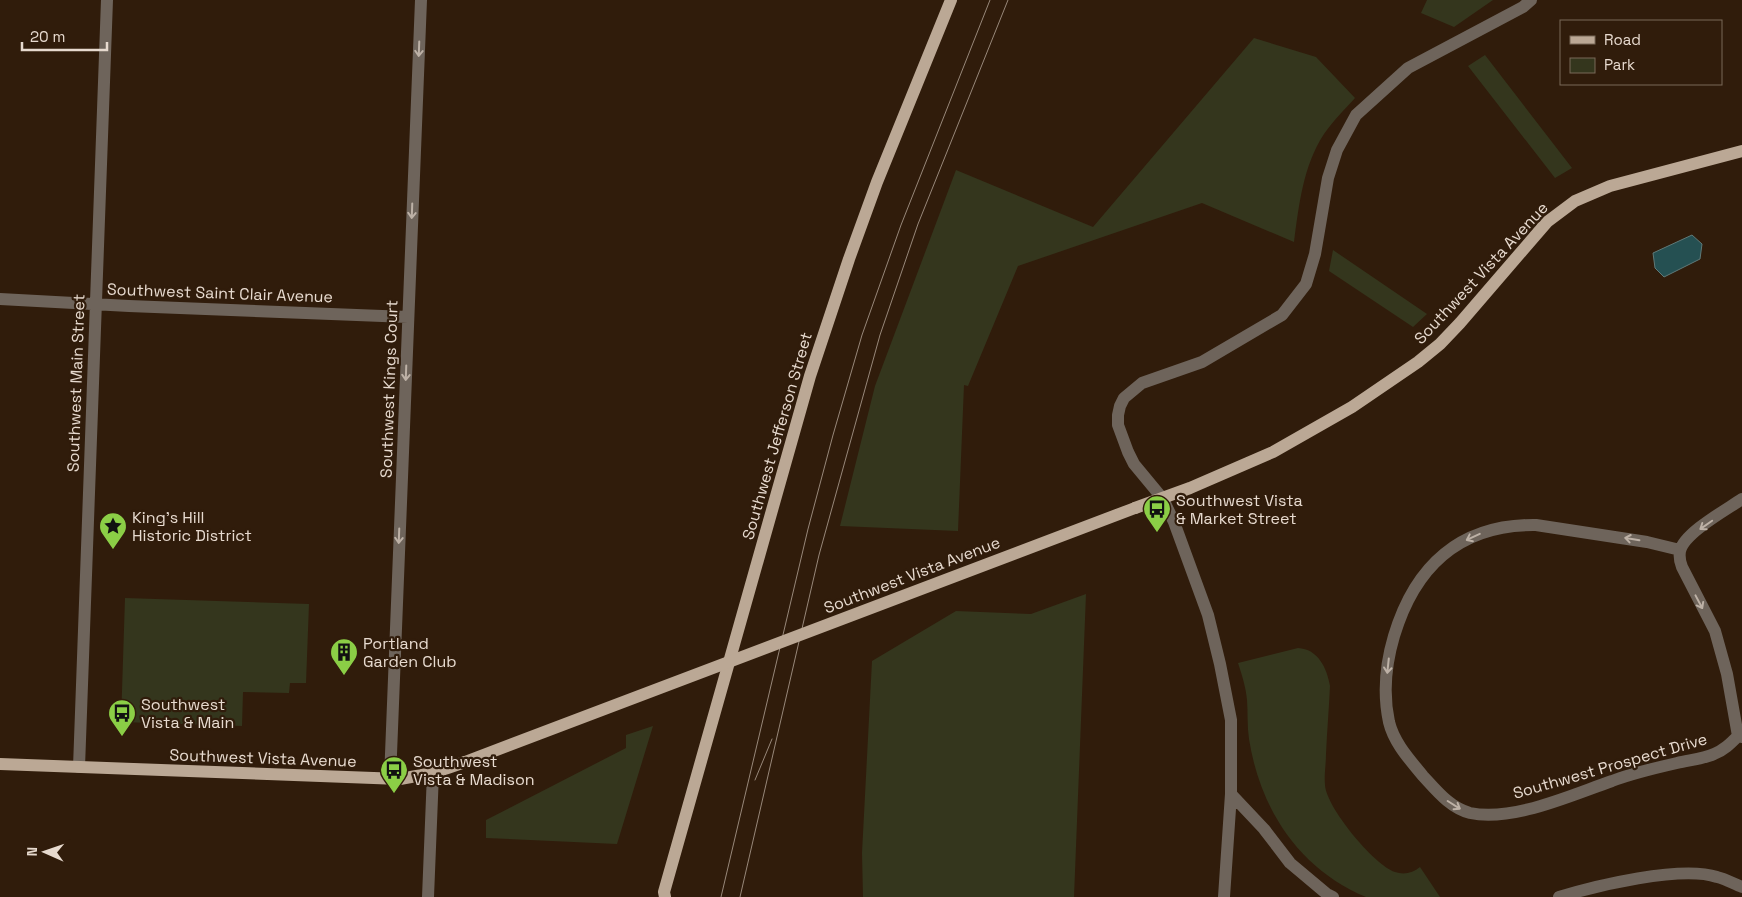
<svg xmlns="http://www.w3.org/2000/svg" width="1742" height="897" font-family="'Space Grotesk',sans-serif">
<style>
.green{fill:#34361d}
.water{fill:#255052;stroke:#5f7978}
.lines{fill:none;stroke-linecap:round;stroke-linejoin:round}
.minor{stroke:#6e645b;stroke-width:12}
.major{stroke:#bba895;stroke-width:12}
.tram{stroke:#98887a;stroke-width:1}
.major-bridge{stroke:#bba895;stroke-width:12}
.oneway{stroke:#bdb1a6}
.labels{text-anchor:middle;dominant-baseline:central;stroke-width:4.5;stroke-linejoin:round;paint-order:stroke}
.street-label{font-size:16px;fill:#e7dacf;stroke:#301c0b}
.poi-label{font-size:16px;fill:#e7dacf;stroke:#301c0b;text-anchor:start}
</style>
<rect width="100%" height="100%" fill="#301c0b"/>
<path class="green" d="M 1427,0 L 1493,0 L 1454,27 L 1421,13 Z
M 1254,38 L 1316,57 L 1355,98 C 1345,109 1333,121 1324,134 C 1303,166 1299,205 1294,242 L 1202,203 L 1018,266 L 968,386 L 964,385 L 958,531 L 840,526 L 875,386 L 956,170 L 1093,227 Z
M 1485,55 L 1572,168 L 1555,178 L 1468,66 Z
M 1333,250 L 1427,314 L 1413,327 L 1329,271 Z
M 1086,594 L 1074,897 L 863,897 L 862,853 L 872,661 L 956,611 L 1031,614 Z
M 125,598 L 309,604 L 306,683 L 290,683 L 289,693 L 243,692 L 242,726 L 121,722 Z
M 1298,648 C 1318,649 1327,668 1330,686 C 1329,708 1327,731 1326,754 C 1326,764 1324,775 1325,785 C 1326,807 1374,865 1395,872 C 1404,875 1413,873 1420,867 L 1440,897 L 1366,897 C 1299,869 1260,809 1249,739 C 1247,726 1248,713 1247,700 C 1246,688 1242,675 1238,663 Z
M 653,726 L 617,844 L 486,838 L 486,820 L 626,748 L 626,735 Z"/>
<path class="water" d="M 1692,235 L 1702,244 L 1700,259 L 1664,277 L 1655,268 L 1653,253 Z"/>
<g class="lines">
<path class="minor" d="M 0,299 L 129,306 L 408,317
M 1742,499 C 1726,510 1684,533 1680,551 C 1679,557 1680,562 1682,567 L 1715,631 L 1727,674 L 1738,736 L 1742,737
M 1680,550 L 1647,542 L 1536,525 C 1460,524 1415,566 1394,636 C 1386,663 1383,694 1389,722 C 1394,743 1410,760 1423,776 C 1436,790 1450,808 1470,813 C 1513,822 1571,795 1612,781 C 1633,773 1655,768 1677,763 C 1689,760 1703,759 1714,754 C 1724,750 1730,744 1738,736
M 79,767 L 107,0
M 390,779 L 421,0
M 1231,794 L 1264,829 L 1290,863 L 1327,894 L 1333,897
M 428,897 L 433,773
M 1224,897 L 1231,794 L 1231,720 L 1220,664 L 1208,615 L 1174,522 L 1163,499 L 1134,464 L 1128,452 L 1118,425 L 1118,415 L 1120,406 L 1124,398 L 1142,383 L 1202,362 L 1282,315 L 1306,284 L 1315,254 L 1328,178 L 1337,150 L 1356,115 L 1408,68 L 1523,7 L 1531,0
M 1559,897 C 1595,886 1681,865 1717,877 C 1726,879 1734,884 1742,887"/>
<path class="major" d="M 1135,508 L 1190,488 L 1273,452 L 1352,407 L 1418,362 L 1440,344 L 1460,323 L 1547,222 L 1575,201 L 1610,186 L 1742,151
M 0,764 L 400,779 L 433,773 L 465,762
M 665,897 L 664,892 L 810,376 L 849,259 L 877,182 L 951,0"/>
<path class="tram" d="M 755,780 L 772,739
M 721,897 L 808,529 L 833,435 L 862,335 L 901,225 L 990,0
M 740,897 L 819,555 L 880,335 L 918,224 L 1008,0"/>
<path class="major-bridge" d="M 465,762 L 1135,508"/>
</g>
<defs><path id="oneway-shaft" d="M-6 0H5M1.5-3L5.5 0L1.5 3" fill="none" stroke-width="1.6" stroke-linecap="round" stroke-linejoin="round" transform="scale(1.25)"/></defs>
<g class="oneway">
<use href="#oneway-shaft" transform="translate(419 49) rotate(92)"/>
<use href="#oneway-shaft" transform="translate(412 211) rotate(92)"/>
<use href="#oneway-shaft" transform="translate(406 373) rotate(92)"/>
<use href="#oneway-shaft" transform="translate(1706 525) rotate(145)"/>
<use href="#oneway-shaft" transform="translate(399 536) rotate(92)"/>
<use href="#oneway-shaft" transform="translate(1473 537) rotate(155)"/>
<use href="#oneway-shaft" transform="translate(1632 539) rotate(-171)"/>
<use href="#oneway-shaft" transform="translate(1699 602) rotate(62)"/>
<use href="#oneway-shaft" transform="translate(1388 666) rotate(96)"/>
<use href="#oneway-shaft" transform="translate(1454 805) rotate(32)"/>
</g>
<defs>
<g id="bus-pin" transform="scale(1.4375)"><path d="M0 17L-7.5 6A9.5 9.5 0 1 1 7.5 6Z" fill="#8bce46" stroke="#301c0b"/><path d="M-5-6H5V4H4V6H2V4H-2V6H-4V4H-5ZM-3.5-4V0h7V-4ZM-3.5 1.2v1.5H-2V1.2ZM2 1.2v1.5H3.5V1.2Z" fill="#111"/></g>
<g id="sight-pin" transform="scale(1.4375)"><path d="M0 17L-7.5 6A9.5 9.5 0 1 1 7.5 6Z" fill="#8bce46" stroke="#301c0b"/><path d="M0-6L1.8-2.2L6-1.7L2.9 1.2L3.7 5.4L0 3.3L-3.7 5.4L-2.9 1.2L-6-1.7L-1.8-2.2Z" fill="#111"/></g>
<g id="building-pin" transform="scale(1.4375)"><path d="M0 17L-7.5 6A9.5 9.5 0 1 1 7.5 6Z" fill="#8bce46" stroke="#301c0b"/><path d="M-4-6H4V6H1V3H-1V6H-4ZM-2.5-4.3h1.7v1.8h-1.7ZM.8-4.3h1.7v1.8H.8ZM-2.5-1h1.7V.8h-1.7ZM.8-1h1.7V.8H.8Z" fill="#111"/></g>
</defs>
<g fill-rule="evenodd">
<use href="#bus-pin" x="1157" y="509"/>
<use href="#sight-pin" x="113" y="526"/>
<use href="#building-pin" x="344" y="652"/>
<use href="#bus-pin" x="122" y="713"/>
<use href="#bus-pin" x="394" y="770"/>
</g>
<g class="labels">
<g class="street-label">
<text transform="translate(1481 273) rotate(-47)">Southwest Vista Avenue</text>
<text transform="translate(220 293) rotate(2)">Southwest Saint Clair Avenue</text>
<text transform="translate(76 383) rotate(-88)">Southwest Main Street</text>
<text transform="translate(389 389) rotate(-88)">Southwest Kings Court</text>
<text transform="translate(777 436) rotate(-74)">Southwest Jefferson Street</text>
<text transform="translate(912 575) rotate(-21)">Southwest Vista Avenue</text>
<text transform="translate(263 758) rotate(2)">Southwest Vista Avenue</text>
<text transform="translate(1610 766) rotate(-16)">Southwest Prospect Drive</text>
</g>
<g class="poi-label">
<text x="1176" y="500">Southwest Vista<tspan x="1176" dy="18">&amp; Market Street</tspan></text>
<text x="132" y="517">King's Hill<tspan x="132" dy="18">Historic District</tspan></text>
<text x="363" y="643">Portland<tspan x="363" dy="18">Garden Club</tspan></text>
<text x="141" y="704">Southwest<tspan x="141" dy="18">Vista &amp; Main</tspan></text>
<text x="413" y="761">Southwest<tspan x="413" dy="18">Vista &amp; Madison</tspan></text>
</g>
</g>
<rect x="1560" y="20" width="162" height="65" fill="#301c0b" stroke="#796859"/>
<rect x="1570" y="36" width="25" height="8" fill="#bba895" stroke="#796859"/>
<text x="1604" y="45" font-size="15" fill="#e7dacf">Road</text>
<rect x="1570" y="58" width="25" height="15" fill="#34361d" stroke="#796859"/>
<text x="1604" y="70" font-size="15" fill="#e7dacf">Park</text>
<g transform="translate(45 852) rotate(272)" stroke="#301c0b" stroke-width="4" paint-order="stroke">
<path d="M0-4L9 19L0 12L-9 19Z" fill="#e7dacf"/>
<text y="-8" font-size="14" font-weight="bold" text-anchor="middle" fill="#e7dacf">N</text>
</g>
<path d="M22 42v8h85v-8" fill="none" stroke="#e7dacf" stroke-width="2.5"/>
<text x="30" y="42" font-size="15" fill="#e7dacf" stroke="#301c0b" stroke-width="4" paint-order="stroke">20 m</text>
</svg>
